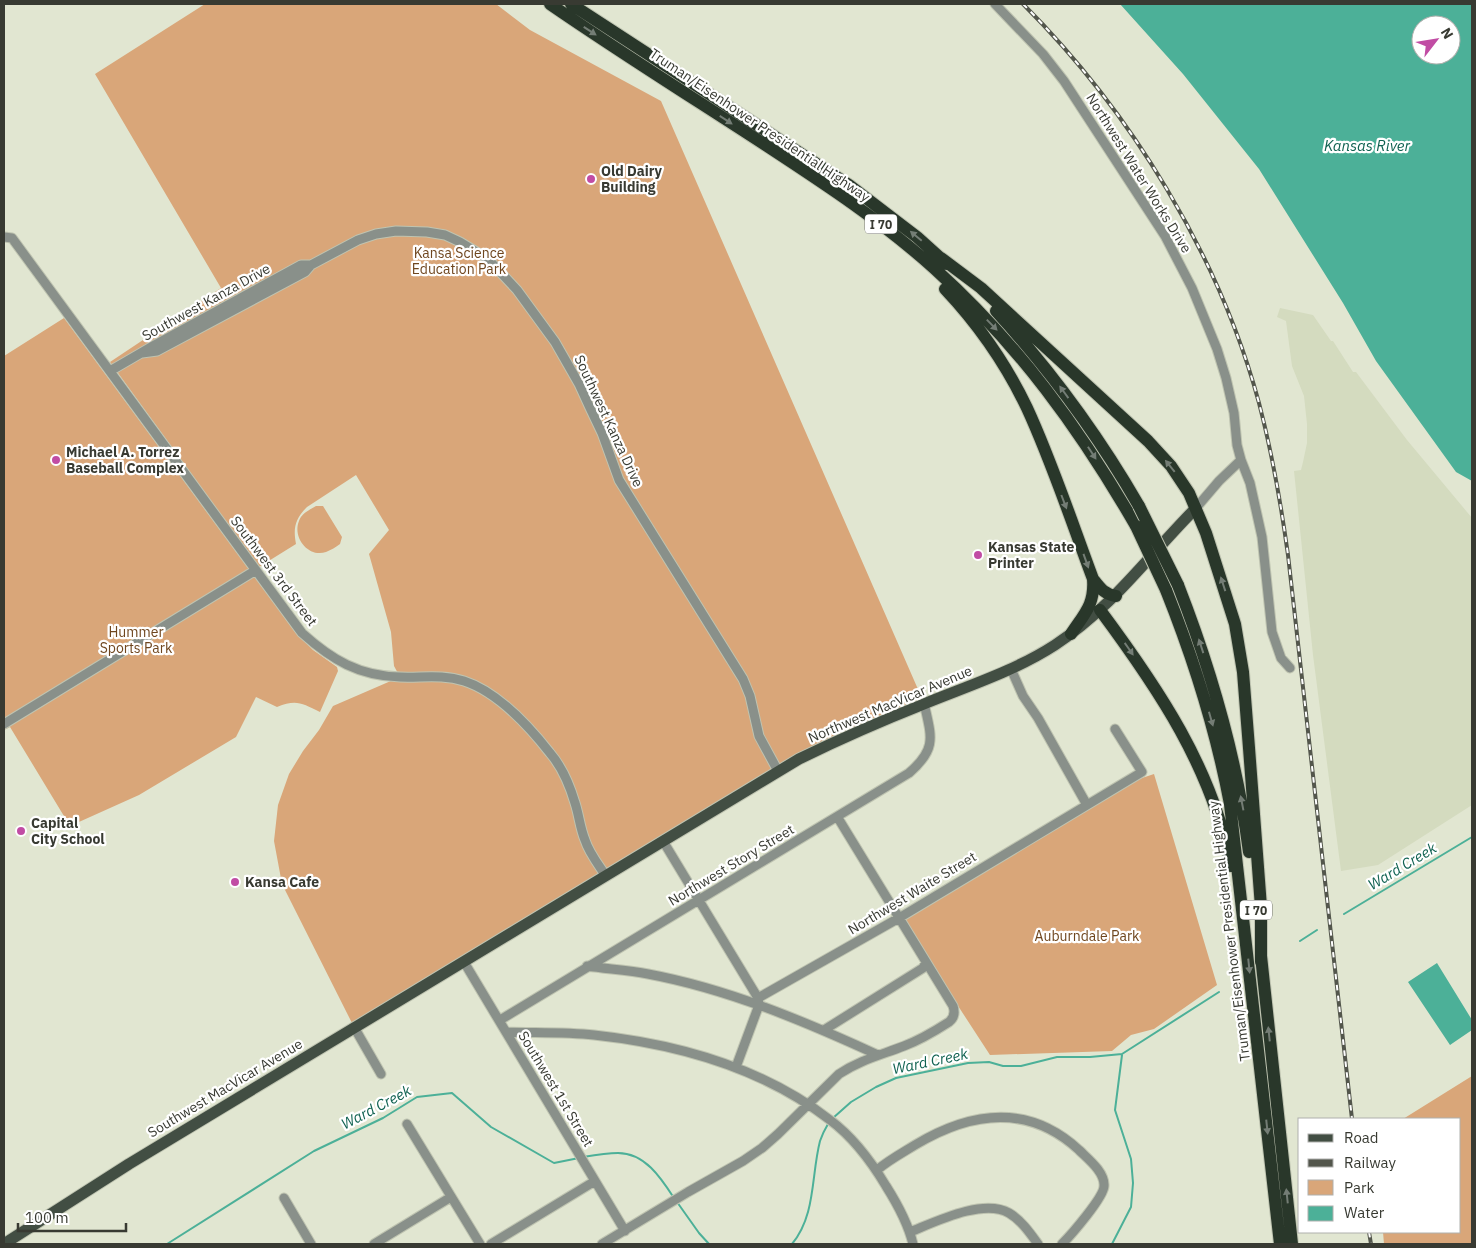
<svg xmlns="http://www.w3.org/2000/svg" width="1476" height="1248" font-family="'IBM Plex Sans',sans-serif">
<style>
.built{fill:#d4dbbf}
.green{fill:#d9a679}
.water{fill:#4cb098;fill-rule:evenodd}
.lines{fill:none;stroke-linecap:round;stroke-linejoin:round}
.stream{stroke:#4cb098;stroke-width:2}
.minor-casing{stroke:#bfc4b1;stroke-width:11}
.major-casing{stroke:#bfc4b1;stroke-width:13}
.highway-casing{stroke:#bfc4b1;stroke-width:14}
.minor{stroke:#89908a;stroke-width:9}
.major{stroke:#424e43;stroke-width:11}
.highway{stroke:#29372a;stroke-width:12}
.rail-casing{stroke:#53564c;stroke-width:4}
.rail{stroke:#fff;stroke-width:2;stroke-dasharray:5.5;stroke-linecap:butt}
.highway-bridge-casing{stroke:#bfc4b1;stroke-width:14;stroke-linecap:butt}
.highway-bridge{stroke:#29372a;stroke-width:12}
.oneway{fill:#747d75}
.poi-dot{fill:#c14ca4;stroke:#fff;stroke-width:2}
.labels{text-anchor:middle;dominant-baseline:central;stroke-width:4.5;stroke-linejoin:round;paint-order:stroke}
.shield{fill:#fff;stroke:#747570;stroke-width:1}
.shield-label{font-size:12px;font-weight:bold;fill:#383a32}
.street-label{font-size:14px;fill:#383a32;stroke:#fff}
.poi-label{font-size:14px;font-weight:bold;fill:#383a32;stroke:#fff;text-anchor:start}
.park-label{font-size:14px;fill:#6f461e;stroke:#fff}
.water-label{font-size:15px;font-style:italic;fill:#106251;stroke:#fff}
</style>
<rect width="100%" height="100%" fill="#e1e6d1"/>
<path class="built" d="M 1280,308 L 1313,315 L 1331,341 L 1333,341 L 1353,372 L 1356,372 L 1407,440 L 1472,518 L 1472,805 L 1378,865 L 1341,871 L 1313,655 L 1294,471 L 1301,470 L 1303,462 L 1307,443 L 1307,424 L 1304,396 L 1292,366 L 1286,321 L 1277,317 Z"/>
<path class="green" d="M 205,4 L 496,4 L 530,30 L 661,101 L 924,703 L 778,771 L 354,1027 L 282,884 L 274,841 L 278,805 L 289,774 L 303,751 L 319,730 L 333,706 L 400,677 L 394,666 L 391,632 L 369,554 L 389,530 L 356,475 L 307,507 C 295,519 293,528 296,544 L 259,567 L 110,362 L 221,288 L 95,74 Z
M 64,318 L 295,632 L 313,650 L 337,667 L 338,671 L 320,712 C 302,703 296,699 277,707 L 256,697 L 236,737 L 139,795 L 70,826 L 10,727 L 4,730 L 4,356 Z
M 316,506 L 323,506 L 342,537 L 340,544 C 336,547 331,550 326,552 C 309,558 292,538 299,521 C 301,514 309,510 316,506 Z
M 1154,774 L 1217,985 L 1154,1029 L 1131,1035 L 1112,1051 L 990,1055 L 934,969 L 905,920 L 1003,858 L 1133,781 Z
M 1472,1076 L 1472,1244 L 1384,1244 L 1383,1232 L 1460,1232 L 1460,1119 L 1403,1119 Z"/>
<path class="water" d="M 1120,4 L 1472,4 L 1472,481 L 1456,472 L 1376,361 L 1343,303 L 1259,169 L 1183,74 ZM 1421,25 L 1451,25 L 1451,55 L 1421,55 Z
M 1437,963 L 1472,1020 L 1472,1030 L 1450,1045 L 1408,982 Z"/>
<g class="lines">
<path class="stream" d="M 1344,914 L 1472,837
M 1300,941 L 1317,930
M 833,1118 L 851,1102 L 876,1087 L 896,1078 L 968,1063 L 989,1062 L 1003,1066 L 1021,1066 L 1057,1057 L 1090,1057 L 1122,1054 L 1219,992
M 583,1157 C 595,1155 607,1153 618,1153 C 645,1153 661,1178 674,1198
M 677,1202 L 699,1233 L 709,1244
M 167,1244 L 314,1151 L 383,1118 L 417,1097 L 452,1093 L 491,1127 L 554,1163 L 579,1158
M 792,1244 C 816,1215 811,1176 820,1141 C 822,1135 825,1129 828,1124
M 1112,1244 L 1131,1207 L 1133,1183 L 1131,1159 L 1115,1110 L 1122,1055"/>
<g class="minor-casing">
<path id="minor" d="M 995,4 L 1043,54 L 1064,81 L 1165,236 L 1192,288 L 1217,349 L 1226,378 L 1234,413 L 1237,445 L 1241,460 L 1250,483 L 1262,537 L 1272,632 L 1281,658 L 1290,668
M 4,237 L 12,238 L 302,633 C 332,660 359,676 400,677 C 421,678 442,674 464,681 C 498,692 528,725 550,753 C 562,767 570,786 575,803 C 579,815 580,828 585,840 C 589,853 598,864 606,876
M 142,353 L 157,351 L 305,272 L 311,265 L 358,240 L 376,234 L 396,231 L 427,232 L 445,235 L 460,242 L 488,259 L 517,290 L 555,342 L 579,384 L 590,408 L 602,433 L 619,480 L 743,679 L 750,696 L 759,736 L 778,771
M 110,371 L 153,346 L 301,265 L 311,265
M 1196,508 L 1219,481 L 1241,460
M 1011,669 L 1023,696 L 1038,718 L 1087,805
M 4,724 L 256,570
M 663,841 L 758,998 L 759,1005 L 736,1067
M 464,962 L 625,1231
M 587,966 C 607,969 628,970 648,974 C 728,989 804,1021 878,1055
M 758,998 L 899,918 L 1142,772 L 1115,729
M 500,1020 L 909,773 C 938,748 931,736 924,703
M 354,1027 L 381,1074
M 824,1030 L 923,968 L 926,962
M 506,1032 C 535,1033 565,1032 594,1035 C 677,1044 763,1068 830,1120 C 853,1137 871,1161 886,1186 C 898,1205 908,1223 913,1244
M 407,1124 L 480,1244
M 877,1170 C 889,1160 902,1153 915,1145 C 970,1112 1028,1103 1079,1150 C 1088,1159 1105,1172 1104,1186 C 1104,1197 1071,1235 1062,1244
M 284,1198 L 311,1244
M 910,1232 C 935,1222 983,1198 1009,1213 C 1021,1220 1030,1233 1038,1244
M 374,1244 L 451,1197
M 491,1244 L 595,1181
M 602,1244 L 688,1192 L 743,1161 L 762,1148 L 778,1134 L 839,1074 C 860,1060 881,1055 904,1046 C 920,1040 935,1031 949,1022 C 954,1018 955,1012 953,1006 L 838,818"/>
</g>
<g class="major-casing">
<path id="major" d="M 4,1244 L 129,1164 L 799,759 C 840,739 881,721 924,704 C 968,686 1015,671 1055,645 C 1113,607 1149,555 1196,508"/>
</g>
<g class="highway-casing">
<path id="highway" d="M 550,4 C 621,53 695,99 767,146 C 825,184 883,222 935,269 C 1019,345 1080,429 1136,526
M 571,4 L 849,185 L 917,237 L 947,264
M 941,258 L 981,288 L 1148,441 L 1171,466 L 1189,493 L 1206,533 L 1235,624 L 1243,672 L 1249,748 L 1261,907 L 1261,962
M 945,289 C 978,324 1006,364 1027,408 C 1052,462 1072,523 1093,579 C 1095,605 1084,614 1071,634
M 996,311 C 1051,371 1098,435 1139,506
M 1093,579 C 1100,588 1104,594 1116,596
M 1178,585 C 1212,672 1237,759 1249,852
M 1166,590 C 1194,660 1216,730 1230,804 L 1280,1244
M 1100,610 C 1158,688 1213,769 1231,866
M 1261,956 L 1292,1244"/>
</g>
<use href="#minor" class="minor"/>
<use href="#major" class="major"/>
<use href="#highway" class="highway"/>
<g class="rail-casing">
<path id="rail" d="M 1023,4 C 1131,112 1219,255 1259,403 C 1272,453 1281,504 1288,555 L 1352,1119
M 1369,1232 L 1371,1244"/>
</g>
<use href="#rail" class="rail"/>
<g class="highway-bridge-casing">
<path id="highway-bridge" d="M 1139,506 L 1178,585
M 1136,526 L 1166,590"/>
</g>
<use href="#highway-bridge" class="highway-bridge"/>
</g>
<defs><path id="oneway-solid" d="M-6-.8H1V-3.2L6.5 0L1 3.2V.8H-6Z" transform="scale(1.25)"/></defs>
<g class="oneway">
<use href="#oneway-solid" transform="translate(590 31) rotate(33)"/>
<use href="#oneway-solid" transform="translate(726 120) rotate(33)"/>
<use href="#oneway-solid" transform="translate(916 236) rotate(-140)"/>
<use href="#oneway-solid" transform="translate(992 325) rotate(46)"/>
<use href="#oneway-solid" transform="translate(1064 392) rotate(-126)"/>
<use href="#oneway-solid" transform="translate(1092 453) rotate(57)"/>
<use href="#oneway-solid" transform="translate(1170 466) rotate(-129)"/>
<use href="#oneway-solid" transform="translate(1064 502) rotate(69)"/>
<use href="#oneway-solid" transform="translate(1086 561) rotate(70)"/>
<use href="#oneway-solid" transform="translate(1223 584) rotate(-108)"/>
<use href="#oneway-solid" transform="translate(1201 646) rotate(-108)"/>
<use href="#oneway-solid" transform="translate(1129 649) rotate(55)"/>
<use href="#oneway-solid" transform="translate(1211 719) rotate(74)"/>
<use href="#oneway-solid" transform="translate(1242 803) rotate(-101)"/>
<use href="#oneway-solid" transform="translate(1249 966) rotate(84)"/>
<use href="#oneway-solid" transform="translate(1269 1034) rotate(-96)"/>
<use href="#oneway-solid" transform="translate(1267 1127) rotate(84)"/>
<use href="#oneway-solid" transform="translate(1287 1196) rotate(-96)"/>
</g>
<g class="poi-dot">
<circle cx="591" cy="179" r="5"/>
<circle cx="56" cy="460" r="5"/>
<circle cx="978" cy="555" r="5"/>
<circle cx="21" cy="831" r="5"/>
<circle cx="235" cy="882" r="5"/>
</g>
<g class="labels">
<g class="shield">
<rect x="865" y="214.5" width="32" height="19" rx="4"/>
<rect x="1240" y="900.5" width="32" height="19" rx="4"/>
</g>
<g class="shield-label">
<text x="881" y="224">I 70</text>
<text x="1256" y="910">I 70</text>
</g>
<g class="street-label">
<text transform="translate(760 125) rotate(34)">Truman/Eisenhower Presidential Highway</text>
<text transform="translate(1139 173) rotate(58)">Northwest Water Works Drive</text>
<text transform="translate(206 302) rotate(-29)">Southwest Kanza Drive</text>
<text transform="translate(609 421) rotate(65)">Southwest Kanza Drive</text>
<text transform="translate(274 571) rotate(53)">Southwest 3rd Street</text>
<text transform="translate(890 704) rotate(-23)">Northwest MacVicar Avenue</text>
<text transform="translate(731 865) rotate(-31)">Northwest Story Street</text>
<text transform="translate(912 893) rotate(-31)">Northwest Waite Street</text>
<text transform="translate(1229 931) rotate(-97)">Truman/Eisenhower Presidential Highway</text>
<text transform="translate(225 1088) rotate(-31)">Southwest MacVicar Avenue</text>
<text transform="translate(556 1089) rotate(59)">Southwest 1st Street</text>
</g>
<g class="poi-label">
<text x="601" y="171">Old Dairy<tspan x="601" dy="16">Building</tspan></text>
<text x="66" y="452">Michael A. Torrez<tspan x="66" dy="16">Baseball Complex</tspan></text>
<text x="988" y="547">Kansas State<tspan x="988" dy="16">Printer</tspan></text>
<text x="31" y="823">Capital<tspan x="31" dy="16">City School</tspan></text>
<text x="245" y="882">Kansa Cafe</text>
</g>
<g class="park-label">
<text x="459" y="253">Kansa Science<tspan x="459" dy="16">Education Park</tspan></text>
<text x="136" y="632">Hummer<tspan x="136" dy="16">Sports Park</tspan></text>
<text x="1087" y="936">Auburndale Park</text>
</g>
<g class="water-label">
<text x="1367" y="145">Kansas River</text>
<text transform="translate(1402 866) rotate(-31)">Ward Creek</text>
<text transform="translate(930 1061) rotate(-12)">Ward Creek</text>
<text transform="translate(376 1107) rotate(-28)">Ward Creek</text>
</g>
</g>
<rect width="1476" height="1248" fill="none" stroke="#383a32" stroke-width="10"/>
<rect x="1298" y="1118" width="162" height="115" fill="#ffffff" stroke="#afb0ad"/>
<rect x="1308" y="1134" width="25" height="8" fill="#424e43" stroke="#afb0ad"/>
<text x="1344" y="1143" font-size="15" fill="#383a32">Road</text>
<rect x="1308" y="1159" width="25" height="8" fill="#53564c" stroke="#afb0ad"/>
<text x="1344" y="1168" font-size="15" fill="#383a32">Railway</text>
<rect x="1308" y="1180" width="25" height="15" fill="#d9a679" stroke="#afb0ad"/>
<text x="1344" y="1193" font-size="15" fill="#383a32">Park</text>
<rect x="1308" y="1206" width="25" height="15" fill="#4cb098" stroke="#afb0ad"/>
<text x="1344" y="1218" font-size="15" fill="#383a32">Water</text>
<g transform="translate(1436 40) rotate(59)"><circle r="24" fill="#ffffff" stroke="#afb0ad"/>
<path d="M0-4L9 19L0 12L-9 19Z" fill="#c14ca4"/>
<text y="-8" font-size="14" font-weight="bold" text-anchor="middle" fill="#383a32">N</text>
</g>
<path d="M18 1223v8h108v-8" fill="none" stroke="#383a32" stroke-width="2.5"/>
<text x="25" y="1223" font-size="15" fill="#383a32" stroke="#ffffff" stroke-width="4" paint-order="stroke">100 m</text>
</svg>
